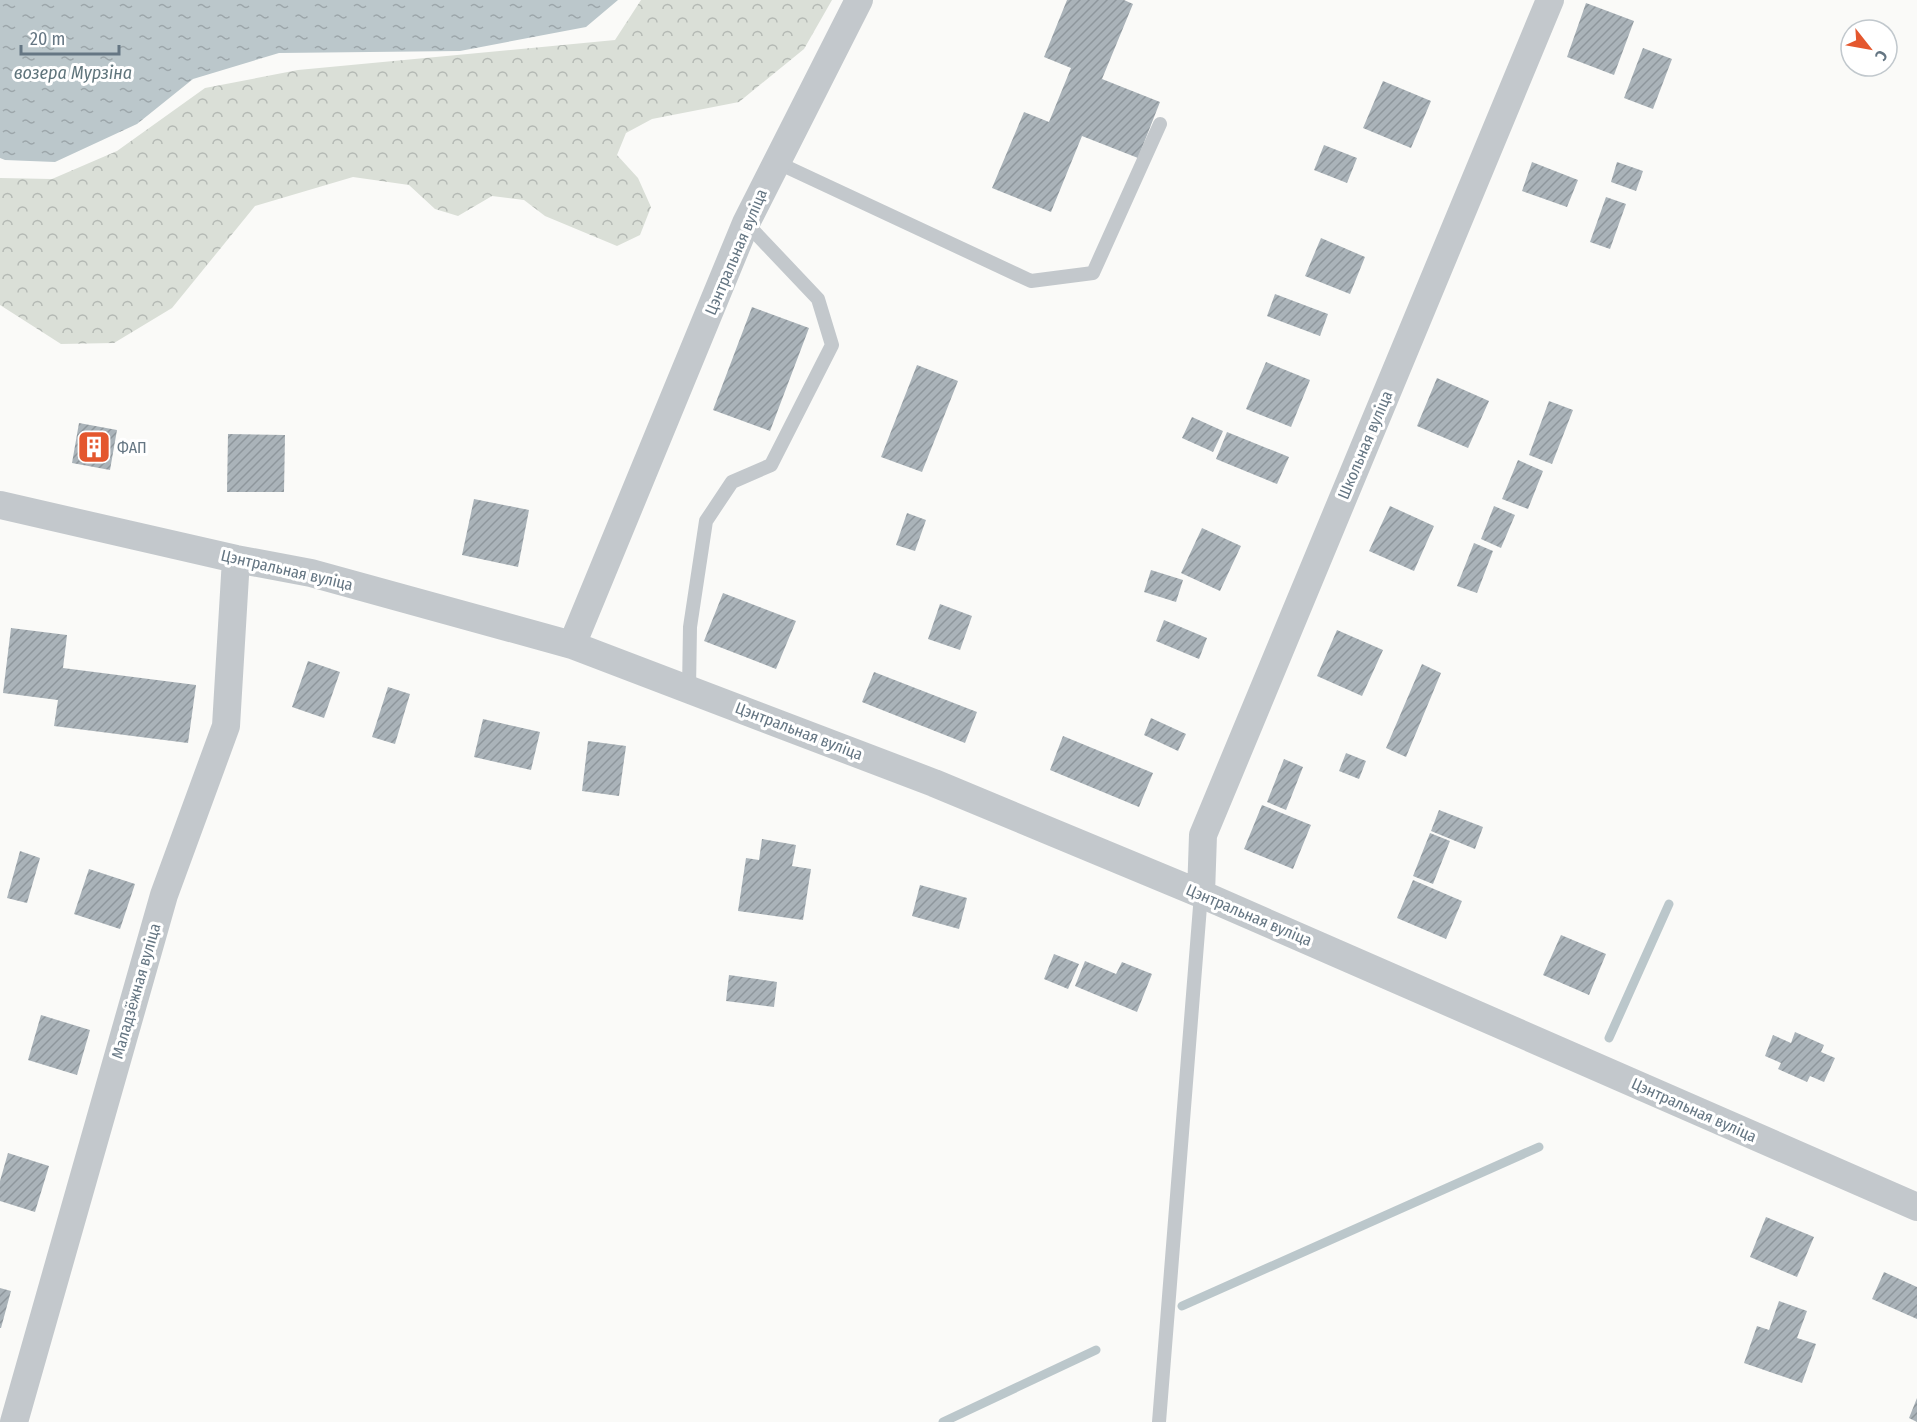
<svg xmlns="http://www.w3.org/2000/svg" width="1917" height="1422" font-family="'Fira Sans Condensed',sans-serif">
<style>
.forest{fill:url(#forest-crowns)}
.water{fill:url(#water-ripples)}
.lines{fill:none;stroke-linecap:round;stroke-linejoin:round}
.stream{stroke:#bbc7cb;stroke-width:9}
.building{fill:url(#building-hatch)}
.service{stroke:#c3c8cc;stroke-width:14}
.minor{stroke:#c3c8cc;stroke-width:28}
.labels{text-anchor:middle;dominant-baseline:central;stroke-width:6;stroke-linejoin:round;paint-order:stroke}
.street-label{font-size:16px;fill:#657683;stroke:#fff}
.poi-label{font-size:16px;fill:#657683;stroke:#fff;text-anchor:start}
.water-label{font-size:18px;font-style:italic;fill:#60757c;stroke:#fff}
</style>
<defs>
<pattern id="forest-crowns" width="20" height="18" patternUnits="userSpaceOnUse" patternTransform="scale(1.5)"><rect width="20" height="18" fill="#dadfd7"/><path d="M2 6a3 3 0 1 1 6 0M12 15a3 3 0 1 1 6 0" fill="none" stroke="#b4b9b4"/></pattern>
<pattern id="water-ripples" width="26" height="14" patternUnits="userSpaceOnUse" patternTransform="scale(1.5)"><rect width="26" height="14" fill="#bbc7cb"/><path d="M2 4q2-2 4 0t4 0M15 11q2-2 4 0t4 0" fill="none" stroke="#9ca6aa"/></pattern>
<pattern id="building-hatch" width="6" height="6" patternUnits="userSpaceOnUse" patternTransform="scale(1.5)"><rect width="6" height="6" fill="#aab3b9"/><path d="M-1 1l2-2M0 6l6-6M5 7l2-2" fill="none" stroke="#8e969c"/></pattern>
</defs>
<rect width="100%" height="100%" fill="#fafaf8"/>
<path class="forest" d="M 641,0 L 832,0 L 804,49 L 739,102 L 652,119 L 626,133 L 617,155 L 638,178 L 651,207 L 640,235 L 617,246 L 545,216 L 524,200 L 492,196 L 458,216 L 435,209 L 409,185 L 353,177 L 255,206 L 172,308 L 114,343 L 61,344 L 0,305 L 0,178 L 52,179 L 117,151 L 205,88 L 298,70 L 615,40 Z"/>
<path class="water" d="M 0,0 L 618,0 L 586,27 L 460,51 L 279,53 L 193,79 L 137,124 L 55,162 L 5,160 L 0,158 Z"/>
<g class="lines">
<path class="stream" d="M 1609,1038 L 1669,904
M 1182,1306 L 1539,1147
M 943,1422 L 1096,1350"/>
</g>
<path class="building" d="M 1067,0 L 1124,0 L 1133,4 L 1102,79 L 1160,102 L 1138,158 L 1082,136 L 1051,212 L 992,188 L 1024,112 L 1049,122 L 1071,68 L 1044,57 Z
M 1586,3 L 1634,21 L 1614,75 L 1567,57 Z
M 1643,48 L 1672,59 L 1653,109 L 1624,98 Z
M 1383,81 L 1431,101 L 1411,148 L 1363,128 Z
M 1324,145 L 1357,158 L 1347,183 L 1314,170 Z
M 1532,162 L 1578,180 L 1567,207 L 1522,191 Z
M 1617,162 L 1643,171 L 1636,191 L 1611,182 Z
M 1606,197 L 1626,204 L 1610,249 L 1590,242 Z
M 1321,238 L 1365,257 L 1350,294 L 1305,276 Z
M 1275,294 L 1328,314 L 1320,336 L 1267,316 Z
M 752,307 L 809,328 L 770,431 L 713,410 Z
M 1266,362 L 1310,380 L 1291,427 L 1246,409 Z
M 917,365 L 958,381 L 922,472 L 881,457 Z
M 1437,378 L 1489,401 L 1468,448 L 1417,426 Z
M 1549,401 L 1573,410 L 1552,464 L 1529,455 Z
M 1192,417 L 1223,431 L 1213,452 L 1182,438 Z
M 79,423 L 117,430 L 110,470 L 72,463 Z
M 1227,432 L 1289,457 L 1277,484 L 1216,459 Z
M 228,434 L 285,435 L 284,492 L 227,492 Z
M 1518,460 L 1543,471 L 1528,509 L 1502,499 Z
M 474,499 L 529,510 L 518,567 L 462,555 Z
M 1390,506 L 1434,526 L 1414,571 L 1369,551 Z
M 1494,506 L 1515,515 L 1501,548 L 1481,539 Z
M 907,513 L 926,520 L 915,551 L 896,545 Z
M 1202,528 L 1241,546 L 1220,591 L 1181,573 Z
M 1474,543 L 1493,551 L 1477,593 L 1457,586 Z
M 1151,570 L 1183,580 L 1176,602 L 1144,592 Z
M 723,593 L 796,621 L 776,669 L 704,641 Z
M 940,604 L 972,616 L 960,650 L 928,639 Z
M 1164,620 L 1207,638 L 1199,659 L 1156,641 Z
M 11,628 L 67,635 L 63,668 L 196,685 L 188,743 L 54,726 L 58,700 L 3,693 Z
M 1337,630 L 1383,650 L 1362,696 L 1317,676 Z
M 308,661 L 340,672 L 324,718 L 292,707 Z
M 1422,664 L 1441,673 L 1406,757 L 1386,748 Z
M 874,672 L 977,712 L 965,743 L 862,702 Z
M 388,687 L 410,694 L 395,744 L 372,737 Z
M 1151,718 L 1186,734 L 1178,751 L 1144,735 Z
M 483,719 L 540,732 L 531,770 L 474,757 Z
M 1063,736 L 1153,773 L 1139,807 L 1050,770 Z
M 588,741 L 626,746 L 619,796 L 582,791 Z
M 1346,753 L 1366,761 L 1359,779 L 1339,771 Z
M 1284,759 L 1303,767 L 1286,810 L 1267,802 Z
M 1262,805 L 1311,825 L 1293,869 L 1244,849 Z
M 1439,810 L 1483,827 L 1475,849 L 1431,831 Z
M 1430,833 L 1450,841 L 1433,884 L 1413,876 Z
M 762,839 L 796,845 L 792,866 L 811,869 L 803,920 L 738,911 L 746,858 L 759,860 Z
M 20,851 L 40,858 L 27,903 L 7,898 Z
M 89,869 L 135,884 L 120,929 L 74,914 Z
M 1413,880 L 1462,901 L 1446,939 L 1397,918 Z
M 920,885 L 967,898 L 959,929 L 912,916 Z
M 1561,935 L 1606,954 L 1589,995 L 1543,975 Z
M 1054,954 L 1079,964 L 1068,989 L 1044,979 Z
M 1085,961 L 1116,974 L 1122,962 L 1152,974 L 1137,1012 L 1075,986 Z
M 729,975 L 777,982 L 774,1007 L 726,1001 Z
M 41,1015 L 90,1030 L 77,1075 L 28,1060 Z
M 1795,1032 L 1824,1045 L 1821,1052 L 1835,1058 L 1824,1082 L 1810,1076 L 1807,1082 L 1778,1069 L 1781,1063 L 1765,1056 L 1773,1035 L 1791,1043 Z
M 8,1153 L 49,1166 L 35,1212 L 0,1201 L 0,1181 Z
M 1766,1217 L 1814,1237 L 1797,1277 L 1750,1257 Z
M 1884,1272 L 1917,1287 L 1917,1319 L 1872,1299 Z
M 0,1288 L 11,1291 L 1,1328 L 0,1328 Z
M 1779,1301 L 1807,1311 L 1797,1338 L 1816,1344 L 1802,1383 L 1744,1363 L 1757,1326 L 1769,1330 Z
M 1917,1398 L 1917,1422 L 1909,1418 Z"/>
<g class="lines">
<path class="service" d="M 776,162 L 1031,281 L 1093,273 L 1160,124
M 689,689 L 690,627 L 706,521 L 732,482 L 771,465 L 832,345 L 818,299 L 746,223
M 1159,1422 L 1201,894"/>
<path class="minor" d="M 0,505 L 236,559 L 311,573 L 572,645 L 934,783 L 1201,894 L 1917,1207
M 572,645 L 746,223 L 859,0
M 1201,894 L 1203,835 L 1550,0
M 14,1422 L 164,895 L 226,726 L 236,559"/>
</g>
<defs>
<g id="building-square" transform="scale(1.725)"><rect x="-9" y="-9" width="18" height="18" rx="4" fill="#e4572e" stroke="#fff"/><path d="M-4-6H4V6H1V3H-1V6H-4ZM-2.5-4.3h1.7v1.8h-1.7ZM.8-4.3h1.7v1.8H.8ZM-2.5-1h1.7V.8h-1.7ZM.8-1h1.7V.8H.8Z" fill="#fff"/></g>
</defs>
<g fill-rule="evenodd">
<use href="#building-square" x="94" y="447"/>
</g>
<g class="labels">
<g class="street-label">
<text transform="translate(736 252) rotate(-67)">Цэнтральная вуліца</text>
<text transform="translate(1365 445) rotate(-67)">Школьная вуліца</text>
<text transform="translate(287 570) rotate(13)">Цэнтральная вуліца</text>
<text transform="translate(799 731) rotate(21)">Цэнтральная вуліца</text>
<text transform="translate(1249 915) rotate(23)">Цэнтральная вуліца</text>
<text transform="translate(136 991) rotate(-74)">Маладзёжная вуліца</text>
<text transform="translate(1694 1110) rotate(24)">Цэнтральная вуліца</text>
</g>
<g class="poi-label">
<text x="117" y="447">ФАП</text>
</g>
<g class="water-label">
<text x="73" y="73">возера Мурзіна</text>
</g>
</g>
<g transform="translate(1869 48) rotate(121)"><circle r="28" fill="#ffffff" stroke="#c1c8cd" stroke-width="1.5"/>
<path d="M0-4.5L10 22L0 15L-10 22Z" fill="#e4572e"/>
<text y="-9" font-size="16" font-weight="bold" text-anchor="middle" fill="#657683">С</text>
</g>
<path d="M21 45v9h98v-9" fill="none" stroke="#657683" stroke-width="3"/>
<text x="30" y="45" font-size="18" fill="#657683" stroke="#ffffff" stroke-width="4.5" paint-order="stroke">20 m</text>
</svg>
